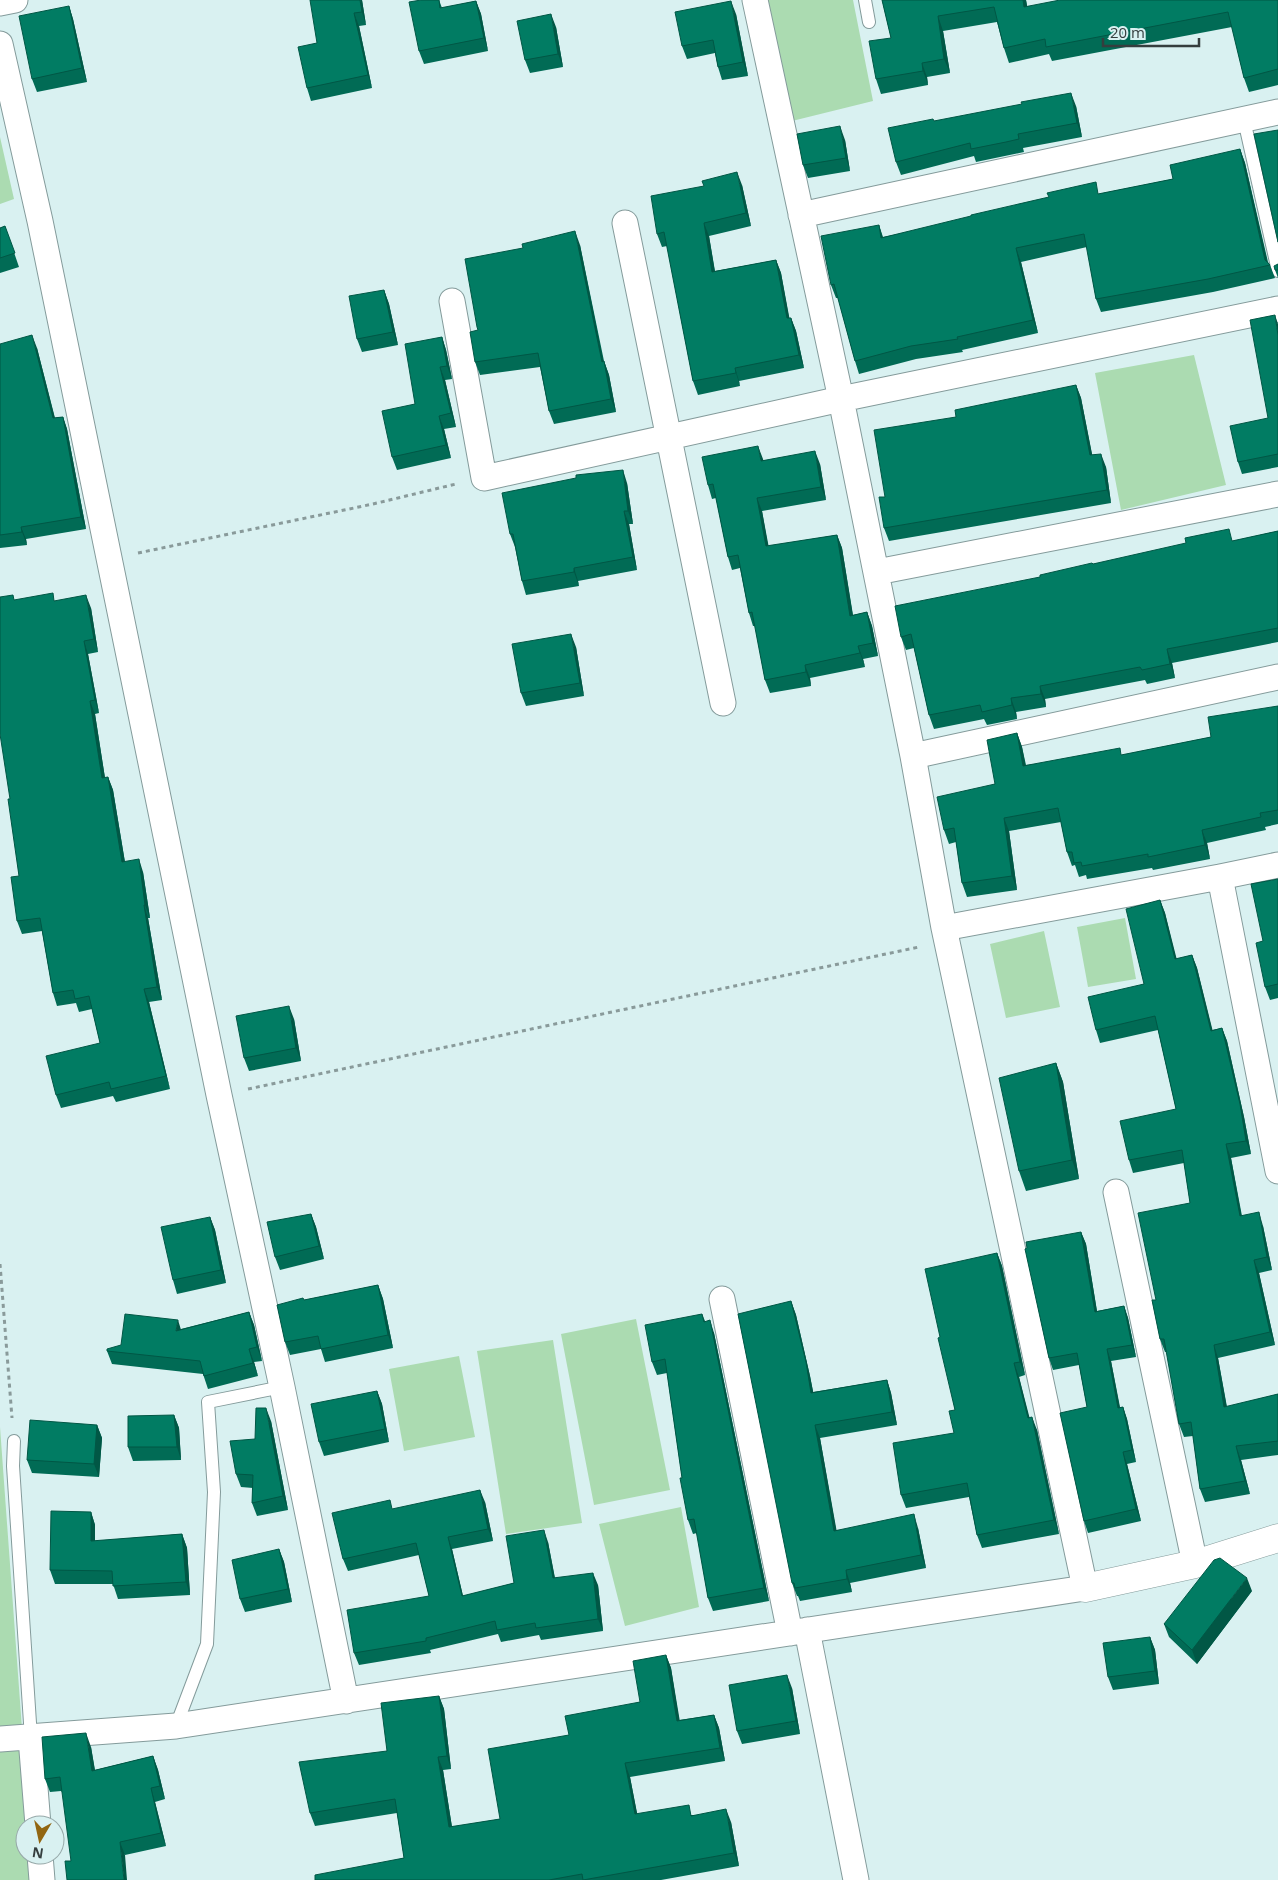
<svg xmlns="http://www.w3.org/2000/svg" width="1278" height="1880" font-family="'Open Sans',sans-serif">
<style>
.green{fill:#abdbb1}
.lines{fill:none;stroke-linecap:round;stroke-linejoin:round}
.lane-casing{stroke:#849b9b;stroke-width:14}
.street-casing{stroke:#849b9b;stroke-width:27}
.secondary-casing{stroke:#849b9b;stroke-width:29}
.path{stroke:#899a9a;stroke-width:3;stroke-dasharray:4 4;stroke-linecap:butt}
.lane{stroke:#fff;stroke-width:12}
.street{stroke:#fff;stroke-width:25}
.secondary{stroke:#fff;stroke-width:28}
.wall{fill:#016b55}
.shaded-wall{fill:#015745}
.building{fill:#017c63;stroke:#015745}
</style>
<rect width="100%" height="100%" fill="#d9f1f1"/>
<path class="green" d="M 761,0 L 853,0 L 873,101 L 788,122 Z
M 0,137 L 14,199 L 0,204 Z
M 1194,355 L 1226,485 L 1121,510 L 1095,373 Z
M 1125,918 L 1136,979 L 1088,987 L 1077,927 Z
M 1044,931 L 1060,1007 L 1006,1018 L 990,944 Z
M 636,1319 L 670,1490 L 594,1505 L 561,1334 Z
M 553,1340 L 582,1523 L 506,1534 L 477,1351 Z
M 459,1356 L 475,1437 L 404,1451 L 389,1369 Z
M 0,1427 L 29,1825 L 25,1825 L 25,1855 L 32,1855 L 33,1880 L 0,1880 Z
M 681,1507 L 699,1607 L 625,1626 L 599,1524 Z"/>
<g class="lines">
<g class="lane-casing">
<path id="lane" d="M 865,0 L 869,22
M 1244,120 L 1278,271
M 14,1441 L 13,1466 L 31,1738
M 176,1726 L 207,1644 L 214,1492 L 208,1402 L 282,1387"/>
</g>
<g class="street-casing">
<path id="street" d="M 0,3 L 15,0
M 0,44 L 40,221 L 219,1095 L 282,1387 L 346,1701
M 801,215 L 1278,112
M 625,223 L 723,703
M 452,301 L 484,478 L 841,399 L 1278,309
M 877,572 L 1278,494
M 913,756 L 1278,677
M 1220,877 L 1278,1171
M 944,928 L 1220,877 L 1278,865
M 1116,1192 L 1195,1564
M 722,1299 L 790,1633
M 807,1630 L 856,1880
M 31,1738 L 38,1825
M 0,1739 L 176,1726 L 1085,1588 L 944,928 L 913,756 L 841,399 L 755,0
M 40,1855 L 42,1880"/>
</g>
<g class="secondary-casing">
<path id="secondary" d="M 1085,1588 L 1195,1564 L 1278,1538"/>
</g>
<path class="path" d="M 138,553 L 373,504 L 456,484
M 248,1089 L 919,947
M 0,1264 L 12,1418"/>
<use href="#lane" class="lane"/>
<use href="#street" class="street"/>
<use href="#secondary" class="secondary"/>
</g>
<path class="wall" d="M 362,0 L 366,25 L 359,26 L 372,88 L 311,101 L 307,88 L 317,43 Z
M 421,0 L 439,0 L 442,8 L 476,1 L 481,14 L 488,51 L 424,64 L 419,51 Z
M 882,0 L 1026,0 L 1027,6 L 1278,0 L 1278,85 L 1249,92 L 1244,78 L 1232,27 L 1052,61 L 1049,54 L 1009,63 L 1004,48 L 997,22 L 943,31 L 950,73 L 927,77 L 928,85 L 881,94 L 876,79 L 891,38 Z
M 69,6 L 73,19 L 87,82 L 37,92 L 32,79 Z
M 736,14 L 748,76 L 722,80 L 718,67 L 715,53 L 687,59 L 682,46 Z
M 556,27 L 563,67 L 530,73 L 525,60 Z
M 1076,106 L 1082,137 L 1023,148 L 1024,152 L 976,162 L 974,156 L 901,175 L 896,162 L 934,121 Z
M 845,140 L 850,171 L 808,178 L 803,165 Z
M 1240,149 L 1245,163 L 1268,262 L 1270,265 L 1275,278 L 1213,292 L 1101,312 L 1096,299 L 1087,247 L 1021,262 L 1038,333 L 962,350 L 963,352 L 916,359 L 859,374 L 855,361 L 838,298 L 836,298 L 831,285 L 879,225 L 883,237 L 1173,179 Z
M 742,185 L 751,226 L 709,236 L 715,271 L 776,260 L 781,273 L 789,318 L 791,318 L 796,331 L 804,368 L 739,381 L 740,386 L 698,395 L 693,381 L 667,246 L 662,247 L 657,234 Z
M 5,226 L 19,267 L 0,273 L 0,228 Z
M 580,245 L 604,361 L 609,375 L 616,412 L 554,424 L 549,411 L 540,367 L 480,375 L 475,362 L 478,330 Z
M 1278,264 L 1278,278 L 1275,270 Z
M 384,290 L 389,304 L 398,345 L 362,352 L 357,339 Z
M 1278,324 L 1278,467 L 1242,474 L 1238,462 L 1268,418 Z
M 442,337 L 446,350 L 452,379 L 445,380 L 456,427 L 444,429 L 451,458 L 397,470 L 392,457 L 415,404 Z
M 0,344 L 37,348 L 55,418 L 63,417 L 67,429 L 86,529 L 26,539 L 27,545 L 0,548 Z
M 1076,385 L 1081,398 L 1092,455 L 1106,467 L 1111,503 L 889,541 L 884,528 L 885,497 L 956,417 Z
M 763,460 L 820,464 L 826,500 L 762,511 L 768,546 L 837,535 L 842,548 L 853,615 L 867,612 L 872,626 L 878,656 L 863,659 L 865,667 L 810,678 L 811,686 L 770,693 L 765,680 L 755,626 L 753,626 L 749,613 L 740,568 L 732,570 L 728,557 L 716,498 L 712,499 L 708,485 Z
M 627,483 L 633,524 L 629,524 L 637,570 L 578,581 L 579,586 L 526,595 L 522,581 L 515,547 L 510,534 Z
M 1278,531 L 1278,642 L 1172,663 L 1175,678 L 1147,684 L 1145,680 L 1045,699 L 1046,707 L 1016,712 L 1017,719 L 987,725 L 984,719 L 934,729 L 929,715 L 914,648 L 906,650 L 901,637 L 1040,577 L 1093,564 L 1233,541 Z
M 15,600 L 55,601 L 91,608 L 98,652 L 88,654 L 99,713 L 95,714 L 105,778 L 108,777 L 113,790 L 125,862 L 143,872 L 150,918 L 148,918 L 162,1000 L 149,1002 L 170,1089 L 116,1102 L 113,1096 L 61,1108 L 56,1095 L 100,1043 L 92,1009 L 79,1012 L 76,1003 L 57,1006 L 53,993 L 42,931 L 22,934 L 17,921 L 19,876 L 10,799 Z
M 576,647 L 584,696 L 526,706 L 521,693 Z
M 1278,706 L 1278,824 L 1265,827 L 1266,830 L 1207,843 L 1210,859 L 1153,870 L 1152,868 L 1087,879 L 1086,875 L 1079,877 L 1075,865 L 1072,866 L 1067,852 L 1061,822 L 1009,831 L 1017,890 L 967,897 L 962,883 L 956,842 L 949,844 L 944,830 L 995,784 L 1017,733 L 1022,747 L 1026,765 L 1122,755 L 1211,737 Z
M 1278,879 L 1278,998 L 1270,1000 L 1265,987 L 1263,941 Z
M 1160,900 L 1165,913 L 1176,959 L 1192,955 L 1197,968 L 1212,1030 L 1222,1028 L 1227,1041 L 1244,1117 L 1251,1154 L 1231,1158 L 1242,1216 L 1263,1226 L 1272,1270 L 1259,1273 L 1275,1345 L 1218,1358 L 1227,1407 L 1278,1394 L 1278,1455 L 1241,1460 L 1250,1494 L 1205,1502 L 1200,1489 L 1193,1436 L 1184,1437 L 1179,1424 L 1167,1352 L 1165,1352 L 1160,1339 L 1156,1300 L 1190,1203 L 1184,1163 L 1133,1173 L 1129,1160 L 1176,1109 L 1158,1030 L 1100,1043 L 1096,1030 L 1144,984 Z
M 294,1019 L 301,1061 L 249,1071 L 244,1058 Z
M 1056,1063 L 1063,1082 L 1079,1179 L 1026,1191 L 1019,1171 Z
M 311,1214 L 316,1227 L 324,1259 L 280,1270 L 275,1257 Z
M 210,1217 L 215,1230 L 226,1283 L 177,1294 L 173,1280 Z
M 1081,1232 L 1086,1244 L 1097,1311 L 1124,1306 L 1128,1318 L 1136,1357 L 1111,1361 L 1120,1407 L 1123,1407 L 1127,1419 L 1136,1462 L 1127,1464 L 1141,1521 L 1088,1533 L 1084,1521 L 1087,1407 L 1079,1365 L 1053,1370 L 1049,1358 Z
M 997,1253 L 1002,1266 L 1025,1375 L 1019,1377 L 1029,1418 L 1037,1430 L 1059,1534 L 982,1548 L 977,1535 L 969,1497 L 906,1508 L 901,1495 L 954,1433 L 955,1410 L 940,1337 Z
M 378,1285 L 383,1299 L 393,1348 L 325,1362 L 321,1349 L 290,1355 L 285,1342 L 304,1300 Z
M 791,1301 L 796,1315 L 810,1376 L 813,1392 L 887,1380 L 891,1393 L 897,1425 L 820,1438 L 836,1530 L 918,1528 L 926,1568 L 850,1583 L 852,1592 L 800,1601 L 798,1596 L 797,1596 L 792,1583 Z
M 249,1312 L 254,1325 L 262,1361 L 254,1362 L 258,1376 L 208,1389 L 203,1374 L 112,1364 L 107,1351 L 181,1329 Z
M 702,1314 L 705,1321 L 714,1333 L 769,1601 L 713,1611 L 708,1598 L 697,1533 L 693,1534 L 688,1520 L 667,1373 L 657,1375 L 652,1362 Z
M 377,1391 L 382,1404 L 389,1442 L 324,1456 L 319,1442 Z
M 174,1415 L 179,1428 L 181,1460 L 133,1461 L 128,1447 Z
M 271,1421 L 288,1510 L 257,1516 L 252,1503 L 253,1488 L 241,1487 L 236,1474 Z
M 97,1425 L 102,1438 L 99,1477 L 32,1473 L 27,1460 Z
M 485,1502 L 493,1541 L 452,1549 L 463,1596 L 514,1583 L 548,1542 L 555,1578 L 598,1585 L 603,1631 L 541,1640 L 539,1635 L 501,1642 L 498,1634 L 430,1650 L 431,1653 L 359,1665 L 354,1653 L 429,1596 L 419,1555 L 348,1571 L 343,1559 L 394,1509 Z
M 91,1512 L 95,1525 L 95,1541 L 182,1534 L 187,1548 L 190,1595 L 118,1599 L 113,1584 L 55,1584 L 50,1570 Z
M 279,1549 L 284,1562 L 292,1602 L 245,1612 L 240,1599 Z
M 1252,1591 L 1197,1664 L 1169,1637 L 1164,1624 Z
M 1150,1637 L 1155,1650 L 1159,1684 L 1113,1690 L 1108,1677 Z
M 666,1655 L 671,1668 L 679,1720 L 714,1715 L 719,1728 L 725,1761 L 630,1777 L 637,1814 L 693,1815 L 731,1822 L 739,1866 L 661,1880 L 315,1880 L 404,1858 L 397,1813 L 315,1826 L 310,1813 L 387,1751 L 439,1696 L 444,1709 L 451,1769 L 443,1770 L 452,1827 L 500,1819 L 569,1735 L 640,1702 Z
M 792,1688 L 800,1734 L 742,1744 L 737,1731 Z
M 91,1747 L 95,1770 L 153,1756 L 158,1770 L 165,1799 L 155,1802 L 166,1846 L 125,1855 L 61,1791 L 50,1792 L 45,1779 Z"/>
<path class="shaded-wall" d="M 360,0 L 362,0 L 366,25 L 362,12 Z
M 1023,0 L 1026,0 L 1030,22 L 1024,7 Z
M 476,1 L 481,14 L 488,51 L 484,38 Z
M 731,1 L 736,14 L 748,76 L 743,62 Z
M 69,6 L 73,19 L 87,82 L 82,68 Z
M 354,13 L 359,26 L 372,88 L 368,75 Z
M 551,14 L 556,27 L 563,67 L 558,54 Z
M 938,16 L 943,31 L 950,73 L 944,59 Z
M 922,63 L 927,77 L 928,85 L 923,71 Z
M 1071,93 L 1076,106 L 1082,137 L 1077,123 Z
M 840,126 L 845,140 L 850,171 L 846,158 Z
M 1240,149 L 1245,163 L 1268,265 L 1265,260 Z
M 737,172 L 742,185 L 751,226 L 746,213 Z
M 704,223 L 709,236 L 717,285 L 712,272 Z
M 879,225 L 883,239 L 881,238 Z
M 575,231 L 580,245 L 606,375 L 602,362 Z
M 1016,248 L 1021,262 L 1038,333 L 1033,320 Z
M 776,260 L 781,273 L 792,332 L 787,318 Z
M 384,290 L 389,304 L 398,345 L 393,332 Z
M 1275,315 L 1278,324 L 1278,335 Z
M 791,318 L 796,331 L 804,368 L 799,355 Z
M 32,335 L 37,348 L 58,431 L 53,418 Z
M 442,337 L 446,350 L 452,379 L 447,366 Z
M 604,361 L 609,375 L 616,412 L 611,399 Z
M 440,367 L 445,380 L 456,427 L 451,413 Z
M 735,368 L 739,381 L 740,386 L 736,373 Z
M 1076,385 L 1081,398 L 1095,469 L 1090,455 Z
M 439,416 L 444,429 L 451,458 L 446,445 Z
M 63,417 L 67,429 L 86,529 L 81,517 Z
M 758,446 L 763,459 L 766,474 L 761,461 Z
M 815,451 L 820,464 L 826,500 L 821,487 Z
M 1101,454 L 1106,467 L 1111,503 L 1107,490 Z
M 623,470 L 627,483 L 633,524 L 628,511 Z
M 757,498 L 762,511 L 771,559 L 766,546 Z
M 624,511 L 629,524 L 637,570 L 633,557 Z
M 21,527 L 26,539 L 27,545 L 22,532 Z
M 837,535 L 842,548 L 855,629 L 850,616 Z
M 574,568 L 578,581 L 579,586 L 574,572 Z
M 86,595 L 91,608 L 98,652 L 94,639 Z
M 867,612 L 872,626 L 878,656 L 873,643 Z
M 571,634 L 576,647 L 584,696 L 580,683 Z
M 84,641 L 88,654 L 99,713 L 95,700 Z
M 858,646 L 863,659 L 865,667 L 860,653 Z
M 1167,649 L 1172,663 L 1175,678 L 1170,664 Z
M 805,665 L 810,678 L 811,686 L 806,672 Z
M 1040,686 L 1045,699 L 1046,707 L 1041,694 Z
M 1011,698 L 1016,712 L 1017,719 L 1012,705 Z
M 90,701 L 95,714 L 107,791 L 102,778 Z
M 1017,733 L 1022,747 L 1028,779 L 1023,766 Z
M 108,777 L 113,790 L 127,875 L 122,862 Z
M 1004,818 L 1009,831 L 1017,890 L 1012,876 Z
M 1202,830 L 1207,843 L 1210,859 L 1205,845 Z
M 139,859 L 143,872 L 150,918 L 145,905 Z
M 1160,900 L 1165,913 L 1180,972 L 1175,959 Z
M 144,905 L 148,918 L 162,1000 L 157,987 Z
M 1192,955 L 1197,968 L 1216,1044 L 1211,1031 Z
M 144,989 L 149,1002 L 170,1089 L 166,1076 Z
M 289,1006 L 294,1019 L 301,1061 L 296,1048 Z
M 1222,1028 L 1227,1041 L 1244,1117 L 1251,1154 L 1246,1141 Z
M 1056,1063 L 1063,1082 L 1079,1179 L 1072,1160 Z
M 1226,1144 L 1231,1158 L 1244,1230 L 1240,1216 Z
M 1259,1212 L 1263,1226 L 1272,1270 L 1267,1257 Z
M 311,1214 L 316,1227 L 324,1259 L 319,1246 Z
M 210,1217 L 215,1230 L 226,1283 L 221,1270 Z
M 1081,1232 L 1086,1244 L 1099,1324 L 1095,1312 Z
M 997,1253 L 1002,1266 L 1025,1375 L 1020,1362 Z
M 1254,1260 L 1259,1273 L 1275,1345 L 1270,1332 Z
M 378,1285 L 383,1299 L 393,1348 L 388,1335 Z
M 791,1301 L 796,1315 L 810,1376 L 816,1406 L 811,1393 Z
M 1124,1306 L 1128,1318 L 1136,1357 L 1132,1345 Z
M 249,1312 L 254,1325 L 262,1361 L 257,1347 Z
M 178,1320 L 182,1333 L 176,1331 Z
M 710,1320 L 714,1333 L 769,1601 L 764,1588 Z
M 1214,1345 L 1218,1358 L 1229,1420 L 1224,1407 Z
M 249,1349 L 254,1362 L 258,1376 L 253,1363 Z
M 1107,1349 L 1111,1361 L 1122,1420 L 1118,1408 Z
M 1014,1363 L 1019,1377 L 1033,1431 L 1028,1418 Z
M 887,1380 L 891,1393 L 897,1425 L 892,1412 Z
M 377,1391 L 382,1404 L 389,1442 L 385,1429 Z
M 1123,1407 L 1127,1419 L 1136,1462 L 1132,1450 Z
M 266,1408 L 271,1421 L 288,1510 L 283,1496 Z
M 174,1415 L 179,1428 L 181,1460 L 177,1447 Z
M 1032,1417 L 1037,1430 L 1059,1534 L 1054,1520 Z
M 97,1425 L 102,1438 L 99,1477 L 94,1464 Z
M 815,1425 L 820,1438 L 839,1544 L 834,1531 Z
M 1236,1446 L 1241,1460 L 1250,1494 L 1245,1481 Z
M 1123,1452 L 1127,1464 L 1141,1521 L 1136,1509 Z
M 480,1490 L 485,1502 L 493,1541 L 488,1529 Z
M 91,1512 L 95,1525 L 95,1554 L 91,1541 Z
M 914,1514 L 918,1528 L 926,1568 L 921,1555 Z
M 544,1530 L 548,1542 L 557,1590 L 553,1578 Z
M 182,1534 L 187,1548 L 190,1595 L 186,1582 Z
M 448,1537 L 452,1549 L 466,1609 L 462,1596 Z
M 279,1549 L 284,1562 L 292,1602 L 288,1589 Z
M 846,1570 L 850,1583 L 852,1592 L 847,1579 Z
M 593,1573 L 598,1585 L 603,1631 L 598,1619 Z
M 1247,1578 L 1252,1591 L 1197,1664 L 1192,1650 Z
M 1150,1637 L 1155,1650 L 1159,1684 L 1155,1671 Z
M 666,1655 L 671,1668 L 682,1734 L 677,1721 Z
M 787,1675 L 792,1688 L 800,1734 L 796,1721 Z
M 439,1696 L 444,1709 L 451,1769 L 447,1756 Z
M 714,1715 L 719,1728 L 725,1761 L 720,1748 Z
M 86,1733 L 91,1747 L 97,1784 L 92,1771 Z
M 153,1756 L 158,1770 L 165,1799 L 160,1786 Z
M 438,1757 L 443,1770 L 454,1840 L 449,1827 Z
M 625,1763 L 630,1777 L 640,1828 L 635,1814 Z
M 151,1788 L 155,1802 L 166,1846 L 161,1833 Z
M 726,1809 L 731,1822 L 739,1866 L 734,1853 Z
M 120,1842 L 125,1855 L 127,1880 L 124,1880 Z"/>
<path class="building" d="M 310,0 L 360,0 L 362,12 L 354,13 L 368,75 L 307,88 L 298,47 L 317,43 Z
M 421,0 L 439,0 L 440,8 L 476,1 L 484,38 L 419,51 L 409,2 Z
M 882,0 L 1023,0 L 1024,7 L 1060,0 L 1278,0 L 1278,69 L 1244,78 L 1228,12 L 1046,47 L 1045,39 L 1004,48 L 994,7 L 938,16 L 944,59 L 922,63 L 923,71 L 876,79 L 869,41 L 891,38 Z
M 731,1 L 743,62 L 718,67 L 713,40 L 682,46 L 675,12 Z
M 69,6 L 82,68 L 32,79 L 19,16 Z
M 551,14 L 558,54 L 525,60 L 517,21 Z
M 1071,93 L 1077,123 L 1018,134 L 1019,139 L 1006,142 L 971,149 L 970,143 L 896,162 L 888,128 L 933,119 L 934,121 L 1022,104 L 1021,102 Z
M 840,126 L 846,158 L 803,165 L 797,134 Z
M 1278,130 L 1278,242 L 1254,134 Z
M 1240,149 L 1265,260 L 1270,265 L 1208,279 L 1096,299 L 1084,234 L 1016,248 L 1033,320 L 957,337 L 958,339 L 911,346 L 855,361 L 834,284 L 831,285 L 821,236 L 879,225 L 881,238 L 971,216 L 971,215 L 1049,197 L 1047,193 L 1096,182 L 1098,194 L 1173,179 L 1170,165 Z
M 737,172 L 746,213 L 704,223 L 712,272 L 776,260 L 787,318 L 791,318 L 799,355 L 735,368 L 736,373 L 693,381 L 664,232 L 657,234 L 651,196 L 704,186 L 702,181 Z
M 5,226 L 15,253 L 0,258 L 0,228 Z
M 575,231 L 602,362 L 604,361 L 611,399 L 549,411 L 538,353 L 475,362 L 470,332 L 478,330 L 477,327 L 465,259 L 523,248 L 522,244 Z
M 1278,264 L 1278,270 L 1275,270 L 1274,266 Z
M 384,290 L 393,332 L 357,339 L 349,296 Z
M 1275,315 L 1278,335 L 1278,454 L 1238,462 L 1230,426 L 1268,418 L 1250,320 Z
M 32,335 L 53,418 L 63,417 L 81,517 L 21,527 L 22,532 L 0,535 L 0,344 Z
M 442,337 L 447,366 L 440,367 L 451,413 L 439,416 L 446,445 L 392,457 L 382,411 L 415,404 L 405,344 Z
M 1076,385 L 1090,455 L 1101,454 L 1107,490 L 884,528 L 879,497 L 885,497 L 874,430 L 956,417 L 955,410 Z
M 758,446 L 761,461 L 815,451 L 821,487 L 757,498 L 766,546 L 837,535 L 850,616 L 867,612 L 873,643 L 858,646 L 860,653 L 805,665 L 806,672 L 765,680 L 752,612 L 749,613 L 738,555 L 728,557 L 713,484 L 708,485 L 702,457 Z
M 623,470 L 628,511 L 624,511 L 633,557 L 574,568 L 574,572 L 522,581 L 513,534 L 510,534 L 502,493 L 576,478 L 576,475 Z
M 1229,529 L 1232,541 L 1278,531 L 1278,628 L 1167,649 L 1170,664 L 1142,670 L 1140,667 L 1040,686 L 1041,694 L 1011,698 L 1012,705 L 982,712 L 980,705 L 929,715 L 911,634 L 901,637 L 895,606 L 1040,577 L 1040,575 L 1092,563 L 1093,564 L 1186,543 L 1185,538 Z
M 53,593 L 54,601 L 86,595 L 94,639 L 84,641 L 95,700 L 90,701 L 102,778 L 108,777 L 122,862 L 139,859 L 145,905 L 144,905 L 157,987 L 144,989 L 166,1076 L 111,1089 L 109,1082 L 56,1095 L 46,1056 L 100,1043 L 89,996 L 75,999 L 73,990 L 53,993 L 40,918 L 17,921 L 11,877 L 19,876 L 8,799 L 10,799 L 0,734 L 0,597 L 13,595 L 14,600 Z
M 571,634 L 580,683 L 521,693 L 512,644 Z
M 1278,706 L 1278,810 L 1260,813 L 1261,817 L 1202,830 L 1205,845 L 1148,857 L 1148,854 L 1082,866 L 1081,862 L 1074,863 L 1072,852 L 1067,852 L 1058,808 L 1004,818 L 1012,876 L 962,883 L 954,828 L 944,830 L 937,797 L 995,784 L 987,740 L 1017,733 L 1023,766 L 1120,748 L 1121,755 L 1211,737 L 1208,717 Z
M 1278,879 L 1278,984 L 1265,987 L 1256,943 L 1263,941 L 1251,884 Z
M 1160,900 L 1175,959 L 1192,955 L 1211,1031 L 1222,1028 L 1240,1104 L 1246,1141 L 1226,1144 L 1240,1216 L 1259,1212 L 1267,1257 L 1254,1260 L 1270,1332 L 1214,1345 L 1224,1407 L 1278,1394 L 1278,1441 L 1236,1446 L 1245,1481 L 1200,1489 L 1191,1422 L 1179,1424 L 1164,1339 L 1160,1339 L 1152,1300 L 1156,1300 L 1138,1213 L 1190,1203 L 1182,1150 L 1129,1160 L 1120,1121 L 1176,1109 L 1155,1016 L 1096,1030 L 1088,997 L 1144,984 L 1126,909 Z
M 289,1006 L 296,1048 L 244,1058 L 236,1016 Z
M 1056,1063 L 1072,1160 L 1019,1171 L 999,1078 Z
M 311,1214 L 319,1246 L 275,1257 L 267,1222 Z
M 210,1217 L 221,1270 L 173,1280 L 161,1227 Z
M 1081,1232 L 1095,1312 L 1124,1306 L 1132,1345 L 1107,1349 L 1118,1408 L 1123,1407 L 1132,1450 L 1123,1452 L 1136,1509 L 1084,1521 L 1060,1413 L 1087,1407 L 1077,1353 L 1049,1358 L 1025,1249 L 1027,1248 L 1026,1242 Z
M 997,1253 L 1020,1362 L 1014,1363 L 1028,1418 L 1032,1417 L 1054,1520 L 977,1535 L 967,1483 L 901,1495 L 893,1443 L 954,1433 L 949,1411 L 955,1410 L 938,1338 L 940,1337 L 925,1269 Z
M 378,1285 L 388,1335 L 321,1349 L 318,1336 L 285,1342 L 277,1305 L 303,1298 L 304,1300 Z
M 791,1301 L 806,1362 L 811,1393 L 887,1380 L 892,1412 L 815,1425 L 834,1531 L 914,1514 L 921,1555 L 846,1570 L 847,1579 L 795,1588 L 794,1583 L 792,1583 L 738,1314 Z
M 249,1312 L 257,1347 L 249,1349 L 253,1363 L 204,1376 L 200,1361 L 107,1351 L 107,1349 L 121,1345 L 125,1314 L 178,1320 L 176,1331 Z
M 702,1314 L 704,1322 L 710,1320 L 764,1588 L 708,1598 L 694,1519 L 688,1520 L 680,1478 L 682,1478 L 665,1359 L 652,1362 L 645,1325 Z
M 377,1391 L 385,1429 L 319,1442 L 311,1404 Z
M 256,1408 L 266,1408 L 283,1496 L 252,1503 L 253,1475 L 236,1474 L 230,1441 L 255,1439 Z
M 174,1415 L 177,1447 L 128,1447 L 128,1416 Z
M 30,1420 L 97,1425 L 94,1464 L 27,1460 Z
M 480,1490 L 488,1529 L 448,1537 L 462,1596 L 514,1583 L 506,1536 L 544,1530 L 553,1578 L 593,1573 L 598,1619 L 536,1628 L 535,1623 L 497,1630 L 495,1621 L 426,1638 L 426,1641 L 354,1653 L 347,1610 L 429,1596 L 416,1543 L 343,1559 L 332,1513 L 390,1500 L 392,1509 Z
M 51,1511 L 91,1512 L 91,1541 L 182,1534 L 186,1582 L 113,1586 L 112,1571 L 50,1570 Z
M 279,1549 L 288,1589 L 240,1599 L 232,1560 Z
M 1220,1558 L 1247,1578 L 1192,1650 L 1164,1624 L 1214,1560 Z
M 1150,1637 L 1155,1671 L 1108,1677 L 1103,1643 Z
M 666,1655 L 677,1721 L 714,1715 L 720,1748 L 625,1763 L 635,1814 L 689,1805 L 691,1816 L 726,1809 L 734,1853 L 583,1880 L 582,1874 L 549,1880 L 315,1880 L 315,1875 L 404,1858 L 395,1799 L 310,1813 L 299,1762 L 387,1751 L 381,1703 L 439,1696 L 447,1756 L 438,1757 L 449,1827 L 500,1819 L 488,1749 L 569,1735 L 565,1716 L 640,1702 L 633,1661 Z
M 787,1675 L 796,1721 L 737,1731 L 729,1685 Z
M 86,1733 L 92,1771 L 153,1756 L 160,1786 L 151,1788 L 161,1833 L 120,1842 L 124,1880 L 67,1880 L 65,1861 L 71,1861 L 60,1777 L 45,1779 L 42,1737 Z"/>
<g transform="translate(40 1840) rotate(189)"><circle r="24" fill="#d9f1f1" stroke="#97a9a9"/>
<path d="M0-4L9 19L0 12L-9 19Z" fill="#926611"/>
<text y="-8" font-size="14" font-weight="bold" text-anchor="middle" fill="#353e3e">N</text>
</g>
<path d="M1103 38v8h96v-8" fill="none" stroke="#353e3e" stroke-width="2.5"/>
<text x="1110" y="38" font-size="15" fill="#353e3e" stroke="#d9f1f1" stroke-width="4" paint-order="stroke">20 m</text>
</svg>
